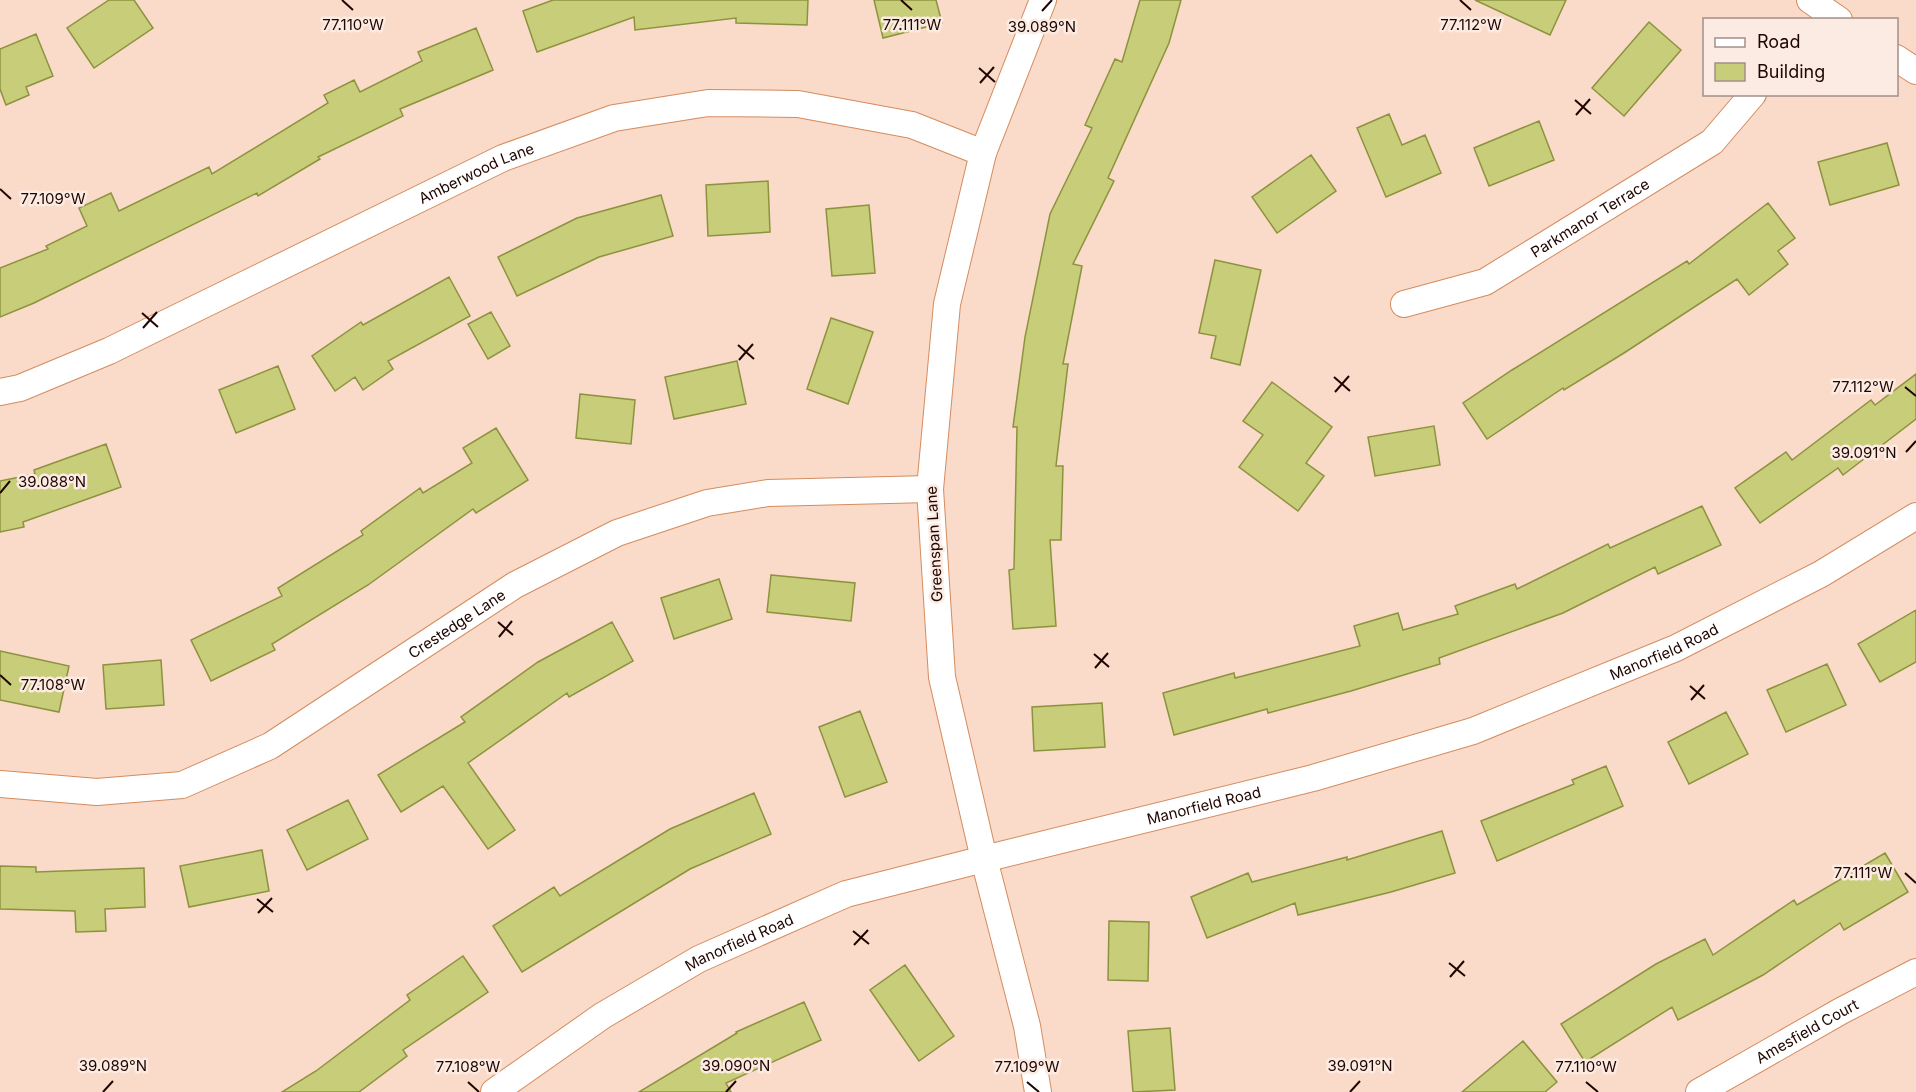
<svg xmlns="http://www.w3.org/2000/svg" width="1916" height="1092" font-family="Inter,sans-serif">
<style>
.building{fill:#c7cd79;stroke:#8e923e;stroke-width:1.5}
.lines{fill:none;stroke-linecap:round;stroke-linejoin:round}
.minor-casing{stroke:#d48c5f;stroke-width:28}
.minor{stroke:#fff;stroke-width:26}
.ticks{fill:none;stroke:#1f0500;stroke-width:2}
.labels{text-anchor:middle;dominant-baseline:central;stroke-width:5;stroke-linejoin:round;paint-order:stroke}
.street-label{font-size:15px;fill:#1f0500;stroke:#fbebe2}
.ticks-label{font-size:15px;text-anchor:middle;fill:#1f0500;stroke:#fbebe2;stroke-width:5;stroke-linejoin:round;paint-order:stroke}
</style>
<rect width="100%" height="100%" fill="#fadac8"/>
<path class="building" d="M 109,0 L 134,0 L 153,28 L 94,68 L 67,28 Z
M 553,0 L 808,0 L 807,25 L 736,23 L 736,18 L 635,30 L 634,17 L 537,52 L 523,11 Z
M 874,0 L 936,0 L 942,23 L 883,38 Z
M 1140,0 L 1181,0 L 1169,43 L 1108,178 L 1114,181 L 1073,264 L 1082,266 L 1063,364 L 1068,364 L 1056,466 L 1063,466 L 1061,540 L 1050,540 L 1056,626 L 1013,629 L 1009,570 L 1014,569 L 1017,427 L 1013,427 L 1025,337 L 1050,214 L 1092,128 L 1085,125 L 1115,59 L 1122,62 Z
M 1475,0 L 1566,0 L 1550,35 Z
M 1649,22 L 1681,50 L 1624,116 L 1592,88 Z
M 476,28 L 493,70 L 400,109 L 403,116 L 318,157 L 320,159 L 258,196 L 257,193 L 34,303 L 0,317 L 0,268 L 48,249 L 46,246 L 87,226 L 79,208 L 111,193 L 119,211 L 209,167 L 212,174 L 328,103 L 324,95 L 354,80 L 360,92 L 422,61 L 418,52 Z
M 36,34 L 53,76 L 26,87 L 29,95 L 6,105 L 0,89 L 0,49 Z
M 1389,114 L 1402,145 L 1425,135 L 1441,173 L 1386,197 L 1357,128 Z
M 1539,121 L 1554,160 L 1489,186 L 1474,148 Z
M 1887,143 L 1899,185 L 1830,205 L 1818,162 Z
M 1311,155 L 1336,191 L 1277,233 L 1252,197 Z
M 768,181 L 770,232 L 708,236 L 706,185 Z
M 661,195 L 673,236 L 599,257 L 517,296 L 498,257 L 577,218 Z
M 1768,203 L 1795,238 L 1778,251 L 1788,264 L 1749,295 L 1737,279 L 1624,353 L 1564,390 L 1563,388 L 1487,439 L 1463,403 L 1512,370 L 1687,261 L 1689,264 Z
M 869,205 L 875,273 L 832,276 L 826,209 Z
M 1215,260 L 1261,270 L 1240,365 L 1211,358 L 1216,336 L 1199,333 Z
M 449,277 L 470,316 L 388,361 L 393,369 L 363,390 L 355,377 L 335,391 L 312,356 L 361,322 L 363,325 Z
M 491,312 L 510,346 L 488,359 L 468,324 Z
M 831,318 L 873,332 L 848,404 L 807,389 Z
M 737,361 L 746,404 L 674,419 L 665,377 Z
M 278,366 L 295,409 L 236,433 L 219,390 Z
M 1916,374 L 1916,419 L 1843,475 L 1838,468 L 1760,523 L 1735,488 L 1786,452 L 1792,460 L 1871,400 L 1875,405 Z
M 1272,382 L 1332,427 L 1306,463 L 1324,476 L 1298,511 L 1239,467 L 1263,435 L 1243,421 Z
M 580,394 L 635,400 L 631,444 L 576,438 Z
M 1434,426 L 1440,465 L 1375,476 L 1368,437 Z
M 496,428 L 528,480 L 476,513 L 473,509 L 368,585 L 272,644 L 275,650 L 211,681 L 191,640 L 282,596 L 278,588 L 363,535 L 361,531 L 420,488 L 423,493 L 472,463 L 463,448 Z
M 106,444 L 121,487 L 23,522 L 24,527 L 0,532 L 0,481 L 35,474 L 34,470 Z
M 1702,506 L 1721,545 L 1658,574 L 1655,567 L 1563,613 L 1439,658 L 1440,664 L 1351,691 L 1268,713 L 1267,709 L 1174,735 L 1163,693 L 1234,673 L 1235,678 L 1360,646 L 1354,626 L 1398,613 L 1403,630 L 1458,614 L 1455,606 L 1515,584 L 1517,589 L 1608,544 L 1610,548 Z
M 771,575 L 855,583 L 851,621 L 767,612 Z
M 719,579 L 732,619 L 674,639 L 661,598 Z
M 1916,610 L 1916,662 L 1880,682 L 1858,644 Z
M 612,622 L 633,661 L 569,697 L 567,693 L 468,763 L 515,830 L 488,849 L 443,786 L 401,812 L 378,775 L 465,722 L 461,717 L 538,662 Z
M 0,651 L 69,666 L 59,712 L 0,700 Z
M 161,660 L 164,705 L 106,709 L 103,665 Z
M 1827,664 L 1846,705 L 1786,732 L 1767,690 Z
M 1102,703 L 1105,747 L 1034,751 L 1032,707 Z
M 860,711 L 887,782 L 845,797 L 819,727 Z
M 1726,712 L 1748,754 L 1689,784 L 1668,742 Z
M 1606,766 L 1623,806 L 1497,861 L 1481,821 L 1574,784 L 1572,780 Z
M 754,793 L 771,834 L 690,869 L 522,972 L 493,926 L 554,887 L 560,896 L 670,829 Z
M 348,800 L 368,839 L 307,870 L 287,830 Z
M 1442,831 L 1455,873 L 1391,892 L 1298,915 L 1295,903 L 1207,938 L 1191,897 L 1248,873 L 1252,882 L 1347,857 L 1347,860 Z
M 262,850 L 269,891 L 189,907 L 180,866 Z
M 1885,853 L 1908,892 L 1844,930 L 1840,923 L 1763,975 L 1678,1020 L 1672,1007 L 1585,1062 L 1561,1024 L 1656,964 L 1705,939 L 1713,955 L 1794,900 L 1797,905 Z
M 0,866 L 36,867 L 36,872 L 144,868 L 145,907 L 105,909 L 106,931 L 76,932 L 75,911 L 0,909 Z
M 1109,921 L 1149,922 L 1148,981 L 1108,980 Z
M 463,956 L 488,992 L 403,1050 L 407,1056 L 359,1092 L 282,1092 L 316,1071 L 410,1000 L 407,995 Z
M 905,965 L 954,1036 L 919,1061 L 870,990 Z
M 804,1002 L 821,1040 L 726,1083 L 731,1092 L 639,1092 L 737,1033 L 736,1032 Z
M 1170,1028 L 1175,1090 L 1133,1092 L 1128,1031 Z
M 1523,1041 L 1557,1082 L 1545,1092 L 1462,1092 Z"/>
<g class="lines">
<g class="minor-casing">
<g id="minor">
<path d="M 1810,0 L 1839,20"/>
<path d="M 1896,58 L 1916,71"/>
<path id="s1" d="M 1404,304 L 1485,282 L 1712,142 L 1753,94"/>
<path id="s2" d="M 0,392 L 20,388 L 109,351 L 503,158 L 614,118 L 708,103 L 798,104 L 912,125 L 983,153"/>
<path id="s3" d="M 0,784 L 97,792 L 182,785 L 270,746 L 515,585 L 617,533 L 707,503 L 768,493 L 930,489"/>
<path id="s4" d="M 494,1092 L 602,1016 L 699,959 L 846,894 L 984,859 L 1313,778 L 1473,731 L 1676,648 L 1821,574 L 1916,516"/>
<path d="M 1038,1092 L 1027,1026 L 984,859 L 942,677 L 930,489 L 947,304 L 983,153 L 1043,0"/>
<path id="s5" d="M 1699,1092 L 1841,1011 L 1916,972"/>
</g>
</g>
<use href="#minor" class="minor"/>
</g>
<path class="ticks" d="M 342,0 L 353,10M 901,0 L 912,10M 1460,0 L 1471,10M 1042,11 L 1052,0M 979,68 L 995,82M 980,83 L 994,67M 1575,100 L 1591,114M 1576,115 L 1590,99M 0,189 L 11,199M 142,313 L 158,327M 143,328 L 157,312M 738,345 L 754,359M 739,360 L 753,344M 1334,377 L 1350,391M 1905,387 L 1916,396M 1335,392 L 1349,376M 1906,452 L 1916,441M 0,493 L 10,481M 498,622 L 513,635M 499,637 L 512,621M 1094,654 L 1109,667M 1095,668 L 1108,653M 0,675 L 11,685M 1690,686 L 1705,699M 1691,700 L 1704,685M 1905,873 L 1916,883M 257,899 L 273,912M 258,913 L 272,898M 853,931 L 869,944M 854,945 L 868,930M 1449,963 L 1465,976M 1450,977 L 1464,961M 468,1082 L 479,1092M 1027,1082 L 1039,1092M 1586,1082 L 1598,1092M 103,1092 L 113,1081M 726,1092 L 736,1081M 1350,1092 L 1360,1081"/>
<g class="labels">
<g class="street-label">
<text stroke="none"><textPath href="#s2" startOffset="525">Amberwood Lane</textPath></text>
<text stroke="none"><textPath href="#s1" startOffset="207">Parkmanor Terrace</textPath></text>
<text transform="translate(934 544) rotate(-93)">Greenspan Lane</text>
<text stroke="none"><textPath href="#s3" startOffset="502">Crestedge Lane</textPath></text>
<text stroke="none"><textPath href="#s4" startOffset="1260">Manorfield Road</textPath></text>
<text stroke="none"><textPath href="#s4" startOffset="774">Manorfield Road</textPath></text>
<text stroke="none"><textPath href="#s4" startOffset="288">Manorfield Road</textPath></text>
<text stroke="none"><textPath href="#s5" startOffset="124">Amesfield Court</textPath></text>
</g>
</g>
<g class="ticks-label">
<text x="353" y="30">77.110°W</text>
<text x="912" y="30">77.111°W</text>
<text x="1471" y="30">77.112°W</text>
<text x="1042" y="32">39.089°N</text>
<text x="53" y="204">77.109°W</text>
<text x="1863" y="392">77.112°W</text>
<text x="1864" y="458">39.091°N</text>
<text x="52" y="487">39.088°N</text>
<text x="53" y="690">77.108°W</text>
<text x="1863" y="878">77.111°W</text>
<text x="113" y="1071">39.089°N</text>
<text x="736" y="1071">39.090°N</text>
<text x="1360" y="1071">39.091°N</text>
<text x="468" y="1072">77.108°W</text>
<text x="1027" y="1072">77.109°W</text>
<text x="1586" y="1072">77.110°W</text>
</g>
<rect x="1703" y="18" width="195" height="78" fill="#fbebe2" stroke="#a38f88" stroke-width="1.5"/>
<rect x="1715" y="38" width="30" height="9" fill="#ffffff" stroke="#a38f88" stroke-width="1.5"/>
<text x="1757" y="48" font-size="18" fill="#1f0500">Road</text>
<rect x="1715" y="63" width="30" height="18" fill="#c7cd79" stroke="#a38f88" stroke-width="1.5"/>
<text x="1757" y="78" font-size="18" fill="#1f0500">Building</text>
</svg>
